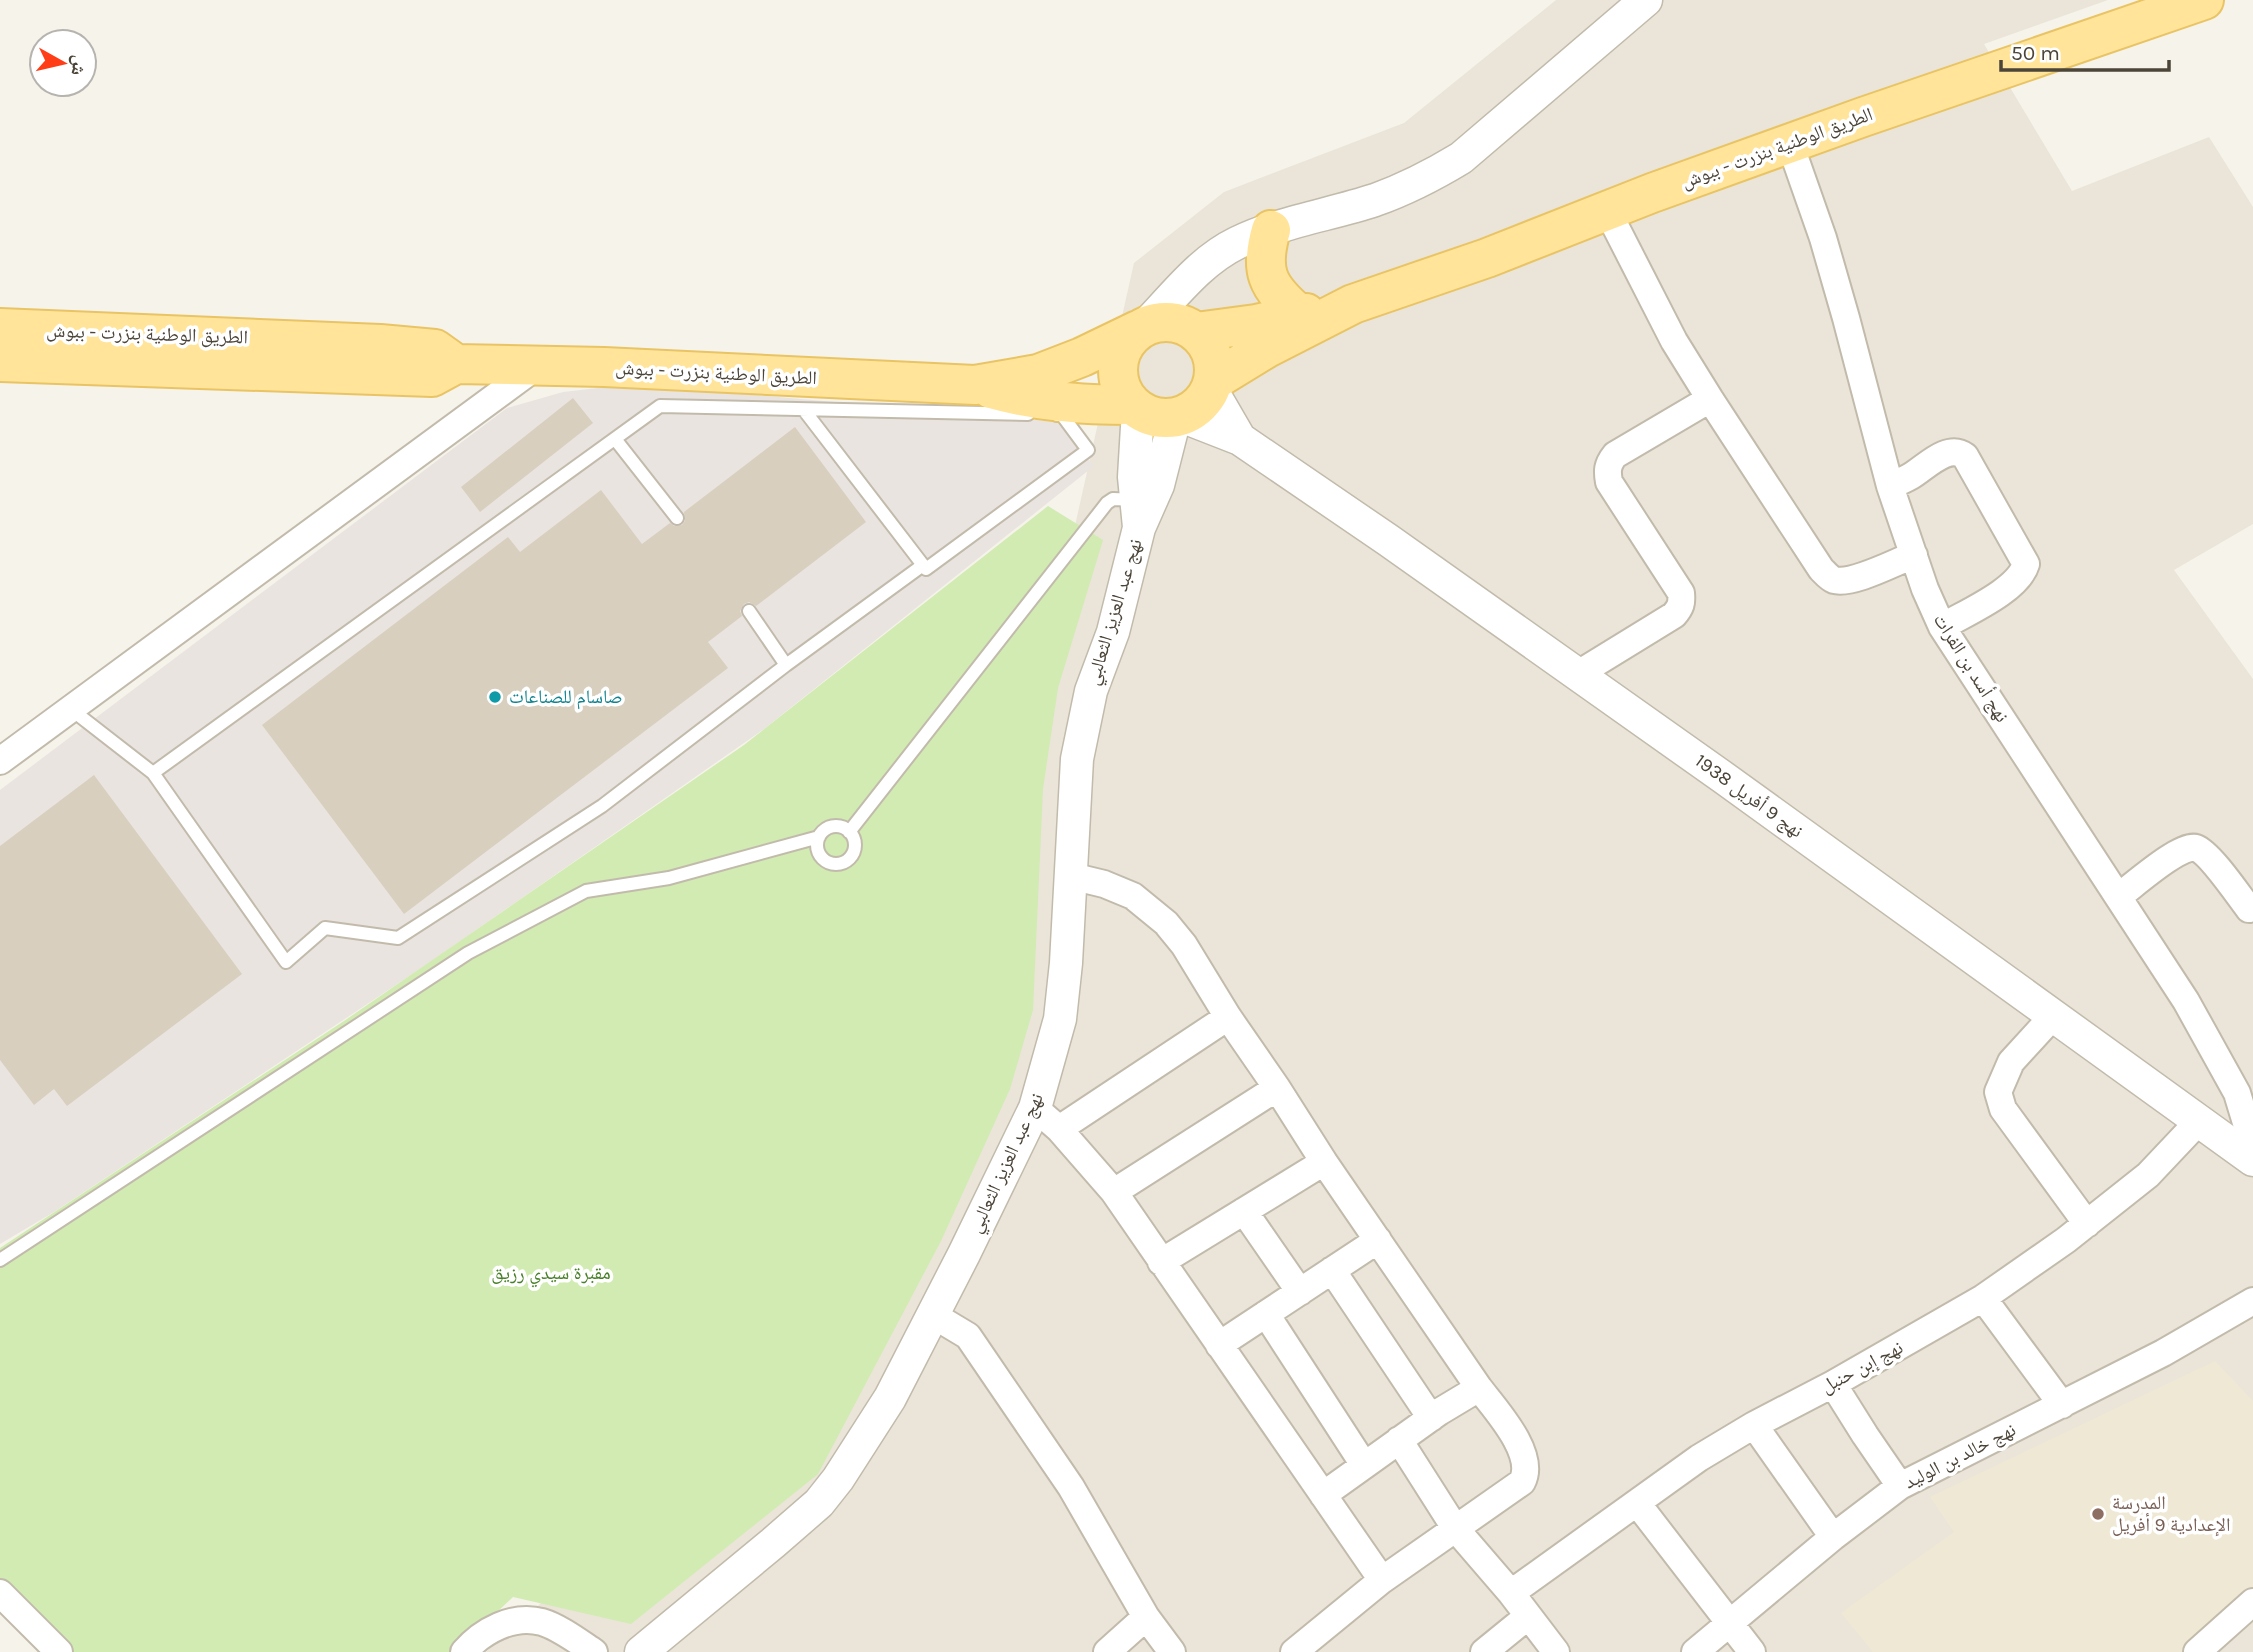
<svg xmlns="http://www.w3.org/2000/svg" width="2253" height="1652" font-family="Karla,'Noto Naskh Arabic',sans-serif">
<style>
.residential{fill:#eae5d8}
.industrial{fill:#e9e4df}
.education{fill:#efe8d4}
.green{fill:#d1ebb2}
.building{fill:#d8cfbf}
.lines{fill:none;stroke-linecap:round;stroke-linejoin:round}
.service-casing{stroke:#c2bbac;stroke-width:16}
.minor-casing{stroke:#c2bbac;stroke-width:30}
.tertiary-casing{stroke:#c2bbac;stroke-width:35}
.primary-casing{stroke:#e9c465;stroke-width:42}
.service{stroke:#fff;stroke-width:12}
.minor{stroke:#fff;stroke-width:26}
.tertiary{stroke:#fff;stroke-width:32}
.primary{stroke:#ffe49a;stroke-width:38}
.culture-dot{fill:#0f9aa8;stroke:#fff;stroke-width:2.5}
.education-dot{fill:#8d6e63;stroke:#fff;stroke-width:2.5}
.labels{text-anchor:middle;dominant-baseline:central;stroke-width:7;stroke-linejoin:round;paint-order:stroke}
.street-label{font-size:19px;fill:#4b4438;stroke:#fff}
.culture-label{font-size:19px;fill:#0d838f;stroke:#fff;text-anchor:start}
.park-label{font-size:19px;fill:#488027;stroke:#fff}
.education-label{font-size:19px;fill:#785e54;stroke:#fff;text-anchor:start}
</style>
<rect width="100%" height="100%" fill="#f6f3eb"/>
<path class="residential" d="M 1556,0 L 2108,0 L 1984,44 L 2072,191 L 2209,137 L 2253,207 L 2253,524 L 2174,570 L 2253,679 L 2253,1652 L 486,1652 L 762,1406 L 972,984 L 1134,263 L 1224,192 L 1404,123 Z"/>
<path class="industrial" d="M 633,384 L 1057,422 L 1094,466 L 764,729 L 426,965 L 54,1212 L 0,1244 L 0,790 L 507,408 L 563,392 Z"/>
<path class="education" d="M 2215,1361 L 2253,1401 L 2253,1595 L 2186,1652 L 1873,1652 L 1841,1613 L 1954,1532 L 1930,1497 Z"/>
<path class="green" d="M 1048,506 L 1103,540 L 1058,688 L 1043,789 L 1033,1010 L 1010,1089 L 941,1241 L 818,1474 L 631,1624 L 513,1597 L 455,1652 L 66,1652 L 0,1585 L 0,1248 L 344,1021 L 744,745 Z"/>
<path class="building" d="M 573,398 L 593,423 L 480,512 L 461,487 Z
M 795,427 L 866,522 L 756,606 L 749,602 L 744,604 L 740,611 L 742,616 L 708,642 L 728,668 L 404,914 L 262,725 L 508,537 L 520,552 L 601,490 L 642,544 L 670,523 L 674,526 L 682,525 L 685,521 L 684,512 Z
M 94,775 L 242,974 L 67,1106 L 54,1089 L 34,1105 L 0,1060 L 0,846 Z"/>
<g class="lines">
<g class="service-casing">
<path id="service" d="M 804,410 L 926,569 L 1088,450 L 1062,415 L 1057,415
M 615,439 L 677,518
M 749,611 L 786,665
M 72,710 L 153,773 L 286,962 L 325,928 L 398,938 L 602,806 L 786,665 L 923,565
M 153,773 L 660,406 L 1028,414
M817 845a19 19 0 1 1 38 0a19 19 0 1 1-38 0Z
M 849,832 L 1107,503 L 1113,499 L 1136,500
M 0,1260 L 468,953 L 586,891 L 669,878 L 819,837"/>
</g>
<g class="minor-casing">
<path id="minor" d="M 1790,144 L 1823,238 L 1846,318 L 1890,486 L 1925,589 L 1942,627 L 2186,1001 L 2237,1093 L 2253,1146
M 1608,212 L 1674,341 L 1710,399 L 1821,569 C 1825,573 1829,578 1834,580 C 1853,585 1895,562 1914,555
M 1890,486 C 1897,483 1904,480 1911,476 C 1926,467 1948,443 1965,456 L 2026,564 C 2018,591 1965,613 1942,627
M 1578,674 L 1674,615 C 1681,607 1682,603 1681,593 L 1609,482 C 1607,471 1607,465 1615,455 L 1710,399
M 0,761 L 537,366
M 1071,876 L 1104,884 L 1133,896 L 1166,923 L 1184,945 L 1228,1017 L 1277,1088 L 1324,1162 L 1479,1388 C 1495,1409 1537,1454 1522,1482 L 1382,1580 L 1294,1652
M 2119,896 C 2133,886 2181,843 2196,848 C 2210,853 2239,896 2249,909
M 2054,1015 L 2011,1062 L 1998,1092 L 2003,1109 L 2087,1224
M 1035,1108 L 1059,1129 L 1114,1192 L 1382,1580
M 1059,1129 L 1228,1017
M 1114,1192 L 1277,1088
M 1244,1211 L 1300,1292
M 1161,1262 L 1324,1162
M 1332,1270 L 1431,1418
M 1983,1298 L 2062,1405
M 1266,1314 L 1364,1465
M 933,1315 L 968,1336 L 1071,1487 L 1146,1617 L 1172,1652
M 1219,1345 L 1378,1240
M 1833,1384 L 1865,1435 L 1900,1486
M 1754,1425 L 1833,1537
M 1399,1440 L 1455,1528 L 1511,1593 L 1556,1652
M 1323,1495 L 1439,1412 L 1479,1388
M 1637,1503 L 1752,1652
M 0,1593 L 59,1652
M 1511,1593 L 1699,1458 L 1754,1425 L 1833,1384 L 1983,1298 L 2066,1240 L 2148,1175 L 2199,1121
M 464,1652 C 482,1631 513,1614 542,1622 C 559,1627 579,1642 594,1652
M 1107,1652 L 1146,1617
M 1484,1652 L 1527,1617
M 1695,1652 L 1833,1537 L 1900,1486 L 2163,1353 L 2253,1301
M 2197,1652 L 2253,1602"/>
</g>
<g class="tertiary-casing">
<path id="tertiary" d="M 1146,325 C 1174,296 1200,261 1237,243 C 1280,222 1329,215 1375,200 C 1406,189 1433,175 1461,158 L 1646,0
M 1211,389 L 1240,439
M 1138,410 L 1134,477 L 1139,527
M 1181,416 L 1240,439 L 1388,540 L 1724,778 L 2253,1160
M 641,1652 L 773,1543 L 819,1503 L 838,1479 L 890,1398 L 964,1254 L 1035,1108 L 1060,1019 L 1066,963 L 1077,759 L 1091,691 L 1113,632 L 1139,528 L 1158,485 L 1175,418"/>
</g>
<g class="primary-casing">
<path id="primary" d="M 1271,230 C 1259,271 1267,287 1299,314
M1118 370a48 48 0 1 1 96 0a48 48 0 1 1-96 0Z
M 0,328 L 380,344 L 435,349 L 456,364
M 1196,332 L 1256,324 L 1306,313
M 0,362 L 432,377 L 456,364 L 604,367 L 975,385 L 1038,374 L 1082,357 L 1138,330
M 1213,381 L 1267,348 L 1353,304 L 1487,258 L 1652,193 L 1863,117 L 2204,0
M 991,389 C 1037,402 1083,405 1131,405"/>
</g>
<use href="#service" class="service"/>
<use href="#minor" class="minor"/>
<use href="#tertiary" class="tertiary"/>
<use href="#primary" class="primary"/>
</g>
<circle class="culture-dot" cx="495" cy="697" r="7"/>
<circle class="education-dot" cx="2098" cy="1514" r="7"/>
<g class="labels">
<g class="street-label">
<text transform="translate(1777 148) rotate(-20)">الطريق الوطنية بنزرت - ببوش</text>
<text transform="translate(147 334) rotate(2)">الطريق الوطنية بنزرت - ببوش</text>
<text transform="translate(716 373) rotate(3)">الطريق الوطنية بنزرت - ببوش</text>
<text transform="translate(1114 612) rotate(-73)">نهج عبد العزيز الثعالبي</text>
<text transform="translate(1971 668) rotate(58)">نهج أسد بن الفرات</text>
<text transform="translate(1749 796) rotate(36)">نهج 9 أفريل 1938</text>
<text transform="translate(1006 1163) rotate(-65)">نهج عبد العزيز الثعالبي</text>
<text transform="translate(1862 1367) rotate(-28)">نهج إبن حنبل</text>
<text transform="translate(1960 1456) rotate(-27)">نهج خالد بن الوليد</text>
</g>
<g class="culture-label">
<text x="509" y="697">صاسام للصناعات</text>
</g>
<g class="park-label">
<text x="551" y="1273">مقبرة سيدي رزيق</text>
</g>
<g class="education-label">
<text x="2112" y="1503">المدرسة<tspan x="2112" dy="22">الإعدادية 9 أفريل</tspan></text>
</g>
</g>
<g transform="translate(63 63) rotate(98)"><circle r="33" fill="#ffffff" stroke="#b7b4af" stroke-width="2"/>
<path d="M0-5L12 26L0 18L-12 26Z" fill="#ff3e18"/>
<text y="-10" font-size="19" font-weight="bold" text-anchor="middle" fill="#4b4438">ش</text>
</g>
<path d="M2001 60v10h168v-10" fill="none" stroke="#4b4438" stroke-width="3.5"/>
<text x="2011" y="60" font-size="21" fill="#4b4438" stroke="#ffffff" stroke-width="5" paint-order="stroke">50 m</text>
</svg>
